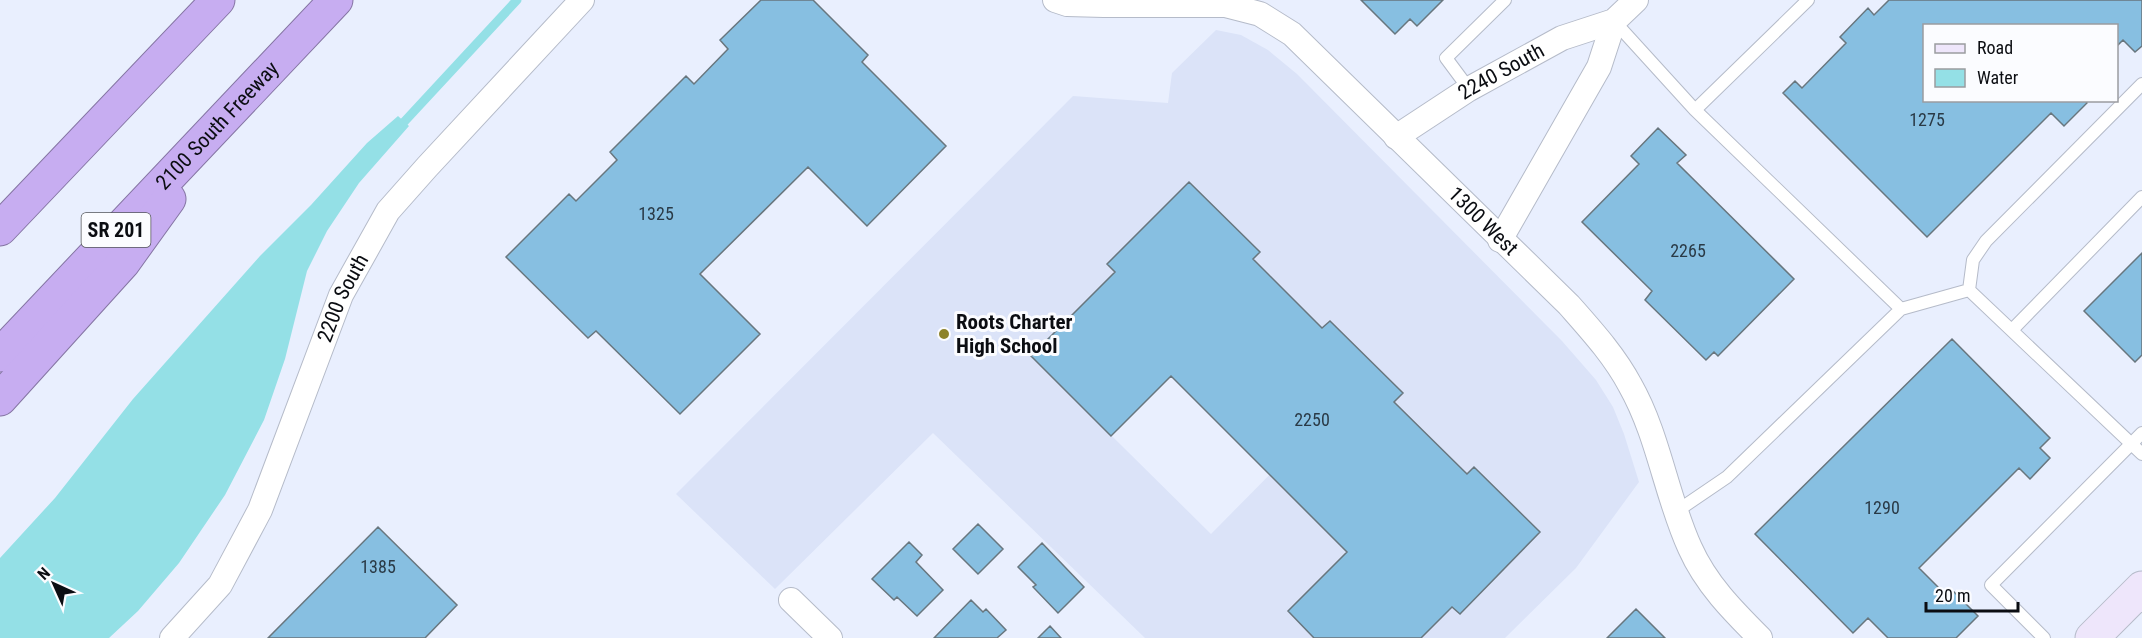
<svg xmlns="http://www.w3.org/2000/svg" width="2142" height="638" font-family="'Roboto Condensed',sans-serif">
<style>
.built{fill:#dbe3f8;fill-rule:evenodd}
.water{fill:#94e0e6}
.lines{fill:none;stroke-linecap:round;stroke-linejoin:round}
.stream{stroke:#94e0e6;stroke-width:9}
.building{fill:#87bfe1;stroke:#68767e;stroke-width:1.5}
.lane-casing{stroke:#b5bbc9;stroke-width:14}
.street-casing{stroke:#b5bbc9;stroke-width:26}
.secondary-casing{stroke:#b5bbc9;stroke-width:35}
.highway-casing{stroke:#8575a3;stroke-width:35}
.lane{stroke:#fff;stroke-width:12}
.street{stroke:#fff;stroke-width:24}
.secondary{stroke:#eee6fb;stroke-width:33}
.highway{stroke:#c7adf1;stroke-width:33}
.poi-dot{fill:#8c822a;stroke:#fbfcff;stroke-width:2}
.labels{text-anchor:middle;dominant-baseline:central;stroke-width:6;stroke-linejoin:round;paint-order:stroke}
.number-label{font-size:18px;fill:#2a3a46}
.shield{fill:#fbfcff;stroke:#535559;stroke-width:1.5}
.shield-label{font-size:20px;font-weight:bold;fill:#0b0d12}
.street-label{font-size:21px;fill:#0b0d12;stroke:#fbfcff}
.poi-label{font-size:21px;font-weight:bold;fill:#0b0d12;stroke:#fbfcff;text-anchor:start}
</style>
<rect width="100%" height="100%" fill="#e9effe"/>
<path class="built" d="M 1216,30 L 1241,35 L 1268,50 L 1297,74 L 1562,341 L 1596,380 L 1613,407 L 1624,434 L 1639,482 L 1576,568 L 1505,638 L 1145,638 L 933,433 L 775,589 L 676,494 L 1073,96 L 1168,103 L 1172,73 ZM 1189,182 L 1259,251 L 1253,259 L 1322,328 L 1330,321 L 1376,367 L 1211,534 L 1031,356 L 1115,272 L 1108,264 Z"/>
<path class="water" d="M 398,116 L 409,126 L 359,183 L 327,231 L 307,271 L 285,359 L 264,420 L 225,495 L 179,563 L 138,611 L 109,638 L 0,638 L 0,558 L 55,498 L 133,399 L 260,256 L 311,205 L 367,143 Z"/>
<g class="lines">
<path class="stream" d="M 404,122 L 517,0"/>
</g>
<path class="building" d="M 761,0 L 813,0 L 868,55 L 862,62 L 946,146 L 867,226 L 808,167 L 700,274 L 760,334 L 680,414 L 596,331 L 588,338 L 506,257 L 569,194 L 576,201 L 617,160 L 610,152 L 686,76 L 694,84 L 728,49 L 720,40 Z
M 1361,0 L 1443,0 L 1417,26 L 1410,19 L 1395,34 Z
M 1889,0 L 2142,0 L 2142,46 L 2135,52 L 2123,40 L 2116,47 L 2116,26 L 1924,26 L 1924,100 L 2085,100 L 2087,103 L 2064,126 L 2051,113 L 1927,237 L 1783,93 L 1795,81 L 1802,88 L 1846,43 L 1840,37 L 1868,8 L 1874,15 Z
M 1658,128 L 1686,155 L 1677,163 L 1794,279 L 1718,356 L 1714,352 L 1706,360 L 1645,300 L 1652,291 L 1582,222 L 1639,164 L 1631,156 Z
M 1189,182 L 1260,252 L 1253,259 L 1322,328 L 1330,321 L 1403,393 L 1394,402 L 1467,474 L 1474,467 L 1540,532 L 1460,614 L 1452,607 L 1421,638 L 1314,638 L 1288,611 L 1347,552 L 1171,376 L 1111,436 L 1031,356 L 1115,272 L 1107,264 Z
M 2142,253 L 2142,355 L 2135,362 L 2084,311 Z
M 1952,339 L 2050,438 L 2040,448 L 2050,458 L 2030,479 L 2019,468 L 1919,568 L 1948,597 L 1954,592 L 1978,616 L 1956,638 L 1888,638 L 1868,618 L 1853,633 L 1755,534 Z
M 978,524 L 1003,549 L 978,574 L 953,549 Z
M 378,527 L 457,605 L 425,638 L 268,638 Z
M 909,542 L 922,555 L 916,562 L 943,590 L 917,616 L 897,597 L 894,600 L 872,579 Z
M 1042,543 L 1084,587 L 1058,613 L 1033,587 L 1036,585 L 1018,567 Z
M 971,600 L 983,612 L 986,609 L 1006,630 L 997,638 L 934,638 Z
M 1636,609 L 1665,638 L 1607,638 Z
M 1050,626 L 1061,638 L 1038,638 Z"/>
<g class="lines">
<g class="lane-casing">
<path id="lane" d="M 1614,21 L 1695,110 L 1901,309 L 1969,290 L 2142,454
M 1469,89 L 1446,58 L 1505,0
M 1695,110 L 1808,0
M 1969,290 L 1973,260 L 1986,241 L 2142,84
M 2012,330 L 2142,197
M 1677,511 L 1727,477 L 1901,309
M 2044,638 L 1991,585 L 2142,433"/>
</g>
<g class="street-casing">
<g id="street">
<path id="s1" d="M 1055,0 L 1067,4 L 1104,5 L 1225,5 L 1260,14 L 1292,34 L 1569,305 C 1591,330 1614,355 1630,385 C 1659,436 1666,496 1690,548 C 1706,584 1733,611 1760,638"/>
<path id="s2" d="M 1396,137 L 1469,89 L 1562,38 L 1614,21 L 1636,0"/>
<path d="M 1500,240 L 1599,67 L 1614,21"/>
<path d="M 791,600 L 830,638"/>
<path id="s3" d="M 172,638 L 220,585 L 260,510 L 341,295 L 388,211 L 427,167 L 582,0"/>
</g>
</g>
<g class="secondary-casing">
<path id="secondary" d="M 2092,638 L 2142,588"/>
</g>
<g class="highway-casing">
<g id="highway">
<path d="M 0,229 L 218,0"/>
<path id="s4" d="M 0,355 L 336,0"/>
<path d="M 0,399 L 123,263 L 169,199"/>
</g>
</g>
<use href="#lane" class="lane"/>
<use href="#street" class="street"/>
<use href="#secondary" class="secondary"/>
<use href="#highway" class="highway"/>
</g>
<circle class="poi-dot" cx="944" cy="334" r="6"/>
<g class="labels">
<g class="number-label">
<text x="1927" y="119">1275</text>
<text x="656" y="213">1325</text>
<text x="1688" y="250">2265</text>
<text x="1312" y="419">2250</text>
<text x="1882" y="507">1290</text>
<text x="378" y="566">1385</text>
</g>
<rect class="shield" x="81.5" y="213" width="69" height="34" rx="4.5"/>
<g class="shield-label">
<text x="116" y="230">SR 201</text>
</g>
<g class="street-label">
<text stroke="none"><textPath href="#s2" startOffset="124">2240 South</textPath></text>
<text stroke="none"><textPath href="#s4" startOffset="316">2100 South Freeway</textPath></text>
<text stroke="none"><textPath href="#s1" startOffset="512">1300 West</textPath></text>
<text stroke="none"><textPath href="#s3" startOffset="384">2200 South</textPath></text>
</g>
<g class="poi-label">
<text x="956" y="322">Roots Charter<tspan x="956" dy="24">High School</tspan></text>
</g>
</g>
<rect x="1923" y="24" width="195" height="78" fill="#fbfcff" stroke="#9b9ca0" stroke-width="1.5"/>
<rect x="1935" y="44" width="30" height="9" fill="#eee6fb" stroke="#9b9ca0" stroke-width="1.5"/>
<text x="1977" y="54" font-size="18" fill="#0b0d12">Road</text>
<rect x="1935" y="69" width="30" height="18" fill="#94e0e6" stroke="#9b9ca0" stroke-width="1.5"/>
<text x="1977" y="84" font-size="18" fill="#0b0d12">Water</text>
<g transform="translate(54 584) rotate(315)" stroke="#fbfcff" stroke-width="4.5" paint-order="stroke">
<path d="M0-4.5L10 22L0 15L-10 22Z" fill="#0b0d12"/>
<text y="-9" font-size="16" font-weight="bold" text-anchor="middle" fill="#0b0d12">N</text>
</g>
<path d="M1926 602v9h92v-9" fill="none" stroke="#0b0d12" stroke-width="3"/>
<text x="1935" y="602" font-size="18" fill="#0b0d12" stroke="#fbfcff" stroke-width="4.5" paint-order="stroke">20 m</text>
</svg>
